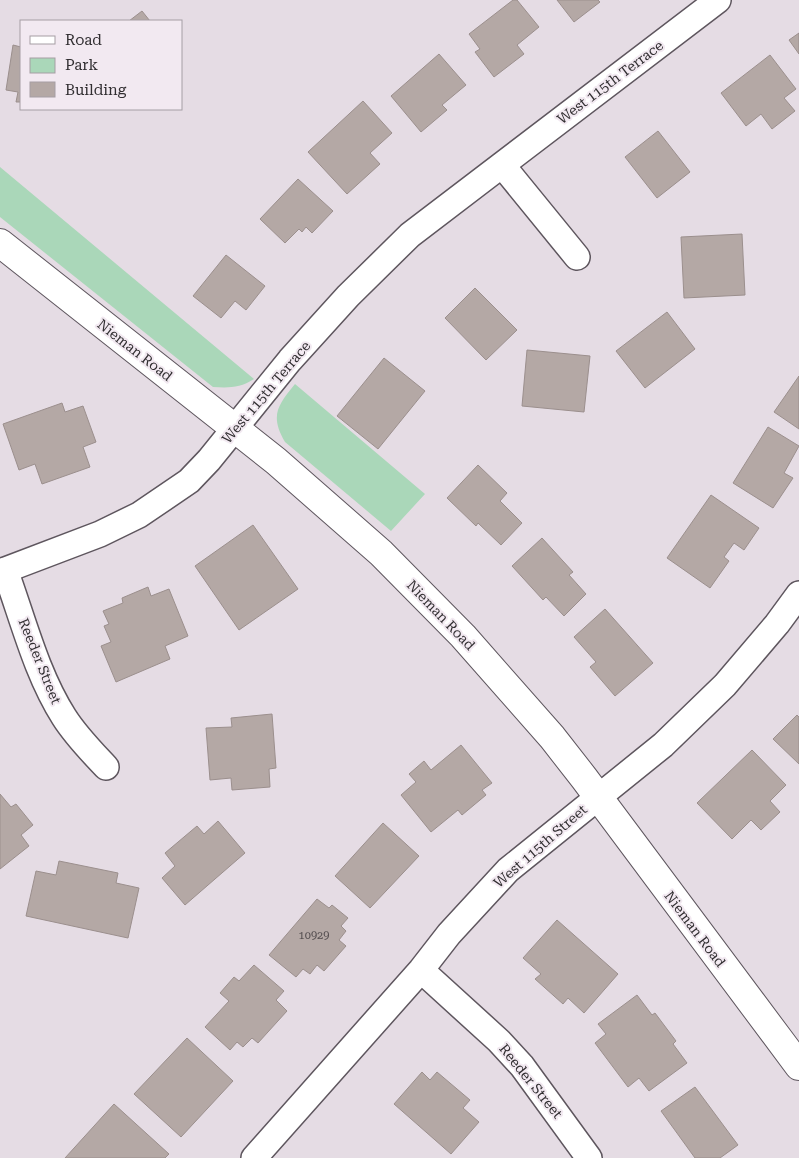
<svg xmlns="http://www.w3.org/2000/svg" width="799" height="1158" font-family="'Roboto Serif',serif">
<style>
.green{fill:#aad7b9}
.building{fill:#b4a8a5;stroke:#9b8f8d}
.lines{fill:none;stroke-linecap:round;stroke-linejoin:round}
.minor-casing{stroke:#5e565e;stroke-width:28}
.tertiary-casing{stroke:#5e565e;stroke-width:30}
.minor{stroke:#fff;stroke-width:25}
.tertiary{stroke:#fff;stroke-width:28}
.labels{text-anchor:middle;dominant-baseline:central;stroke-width:4;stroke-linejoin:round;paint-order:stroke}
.number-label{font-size:11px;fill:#524c4e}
.street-label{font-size:14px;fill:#312e31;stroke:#f2e9f1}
</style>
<rect width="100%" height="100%" fill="#e5dce4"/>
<path class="green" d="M 0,167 L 254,379 C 240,388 229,388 213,387 L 5,221 L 0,217 Z
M 295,384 L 425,494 L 391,531 L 285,442 C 270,416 277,406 295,384 Z"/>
<path class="building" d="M 513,0 L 517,0 L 539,27 L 517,45 L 524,54 L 494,77 L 475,52 L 480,49 L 469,34 Z
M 557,0 L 598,0 L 600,2 L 574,22 Z
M 142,11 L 150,21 L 129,21 Z
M 799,33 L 799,54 L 789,40 Z
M 13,45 L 21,47 L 21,102 L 16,102 L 18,92 L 6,90 Z
M 439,54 L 466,85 L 442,105 L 447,110 L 421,132 L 391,96 Z
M 770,55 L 796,89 L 784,98 L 795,111 L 772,129 L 761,114 L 746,126 L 721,93 Z
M 363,101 L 392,133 L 370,153 L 380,164 L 347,194 L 308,152 Z
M 658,131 L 690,172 L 657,198 L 625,157 Z
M 298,179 L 333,211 L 312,233 L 306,227 L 302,232 L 299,229 L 285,243 L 260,219 Z
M 742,234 L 745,295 L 684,298 L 681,237 Z
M 226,255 L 265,286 L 246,310 L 235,301 L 221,318 L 193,296 Z
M 475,288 L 517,330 L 486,360 L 445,318 Z
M 667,312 L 695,349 L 645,388 L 616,351 Z
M 527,350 L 590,356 L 584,412 L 522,406 Z
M 384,358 L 425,391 L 378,449 L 337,416 Z
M 799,376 L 799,429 L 774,412 Z
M 62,403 L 65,412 L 83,406 L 96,442 L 83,447 L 90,467 L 42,484 L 35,464 L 19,470 L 3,424 Z
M 768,427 L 799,446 L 784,473 L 793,478 L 773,508 L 733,483 Z
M 478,465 L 507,493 L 500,501 L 522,523 L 501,545 L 478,523 L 476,526 L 447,498 Z
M 711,495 L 759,528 L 744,550 L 734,543 L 724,557 L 729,561 L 710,588 L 667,558 Z
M 253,525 L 298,589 L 239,630 L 195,566 Z
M 542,538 L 573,572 L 569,575 L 586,594 L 564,616 L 546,597 L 543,600 L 512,566 Z
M 148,587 L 151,596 L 169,589 L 188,636 L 165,646 L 170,659 L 116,682 L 101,646 L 111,642 L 104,626 L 109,624 L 103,611 L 123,603 L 122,598 Z
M 605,609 L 653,663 L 615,696 L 590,667 L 596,662 L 574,637 Z
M 272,714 L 276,768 L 269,769 L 270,787 L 232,790 L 231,778 L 210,780 L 206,728 L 232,727 L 231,718 Z
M 797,715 L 799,717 L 799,764 L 773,739 Z
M 461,745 L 492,783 L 482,790 L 486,795 L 462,815 L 458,810 L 431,832 L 401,795 L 416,782 L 409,774 L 424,761 L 431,770 Z
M 752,750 L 786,785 L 770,801 L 780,812 L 761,830 L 751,820 L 732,839 L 697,803 Z
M 0,794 L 11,807 L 16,804 L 33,825 L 21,835 L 29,846 L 0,869 Z
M 218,821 L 245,853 L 185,905 L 162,878 L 175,866 L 165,853 L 197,826 L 204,834 Z
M 383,823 L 419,856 L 370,908 L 335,876 Z
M 59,861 L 118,873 L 116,883 L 139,888 L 128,938 L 26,916 L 36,871 L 56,875 Z
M 317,899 L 329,908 L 332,905 L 348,918 L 341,926 L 346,931 L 339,940 L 346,946 L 324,971 L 317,965 L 310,974 L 303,969 L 296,977 L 269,955 Z
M 557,920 L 618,974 L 584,1013 L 568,998 L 563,1004 L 535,979 L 541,974 L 523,958 Z
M 254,965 L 284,991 L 276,1000 L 287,1011 L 258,1043 L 252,1038 L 243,1047 L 237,1042 L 230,1050 L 205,1027 L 229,1001 L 220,993 L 234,977 L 239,981 Z
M 637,995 L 652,1015 L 655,1013 L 676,1041 L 673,1044 L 687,1063 L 649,1091 L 639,1078 L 628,1087 L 595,1043 L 606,1034 L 598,1024 Z
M 187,1038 L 233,1081 L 181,1137 L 134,1094 Z
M 422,1072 L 430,1080 L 437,1072 L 470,1100 L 463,1108 L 479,1122 L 451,1154 L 394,1104 Z
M 695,1087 L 738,1145 L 720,1158 L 695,1158 L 661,1111 Z
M 114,1104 L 169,1154 L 165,1158 L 65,1158 Z"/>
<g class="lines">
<g class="minor-casing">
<path id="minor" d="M 502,165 L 577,257
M 5,570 C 23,619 36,673 64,717 C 76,736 91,751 106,767
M 0,572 L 100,534 L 139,515 L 189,481 L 209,460 L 290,360 L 348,296 L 410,235 L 718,0
M 421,970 L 499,1041 L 522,1066 L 589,1158
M 254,1158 L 421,970 L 449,934 L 508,870 L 663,745 L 725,685 L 777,624 L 799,594"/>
</g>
<g class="tertiary-casing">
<path id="tertiary" d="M 0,243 L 276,461 L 381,553 L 463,636 L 552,737 L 584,778 L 799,1066"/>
</g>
<use href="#minor" class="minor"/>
<use href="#tertiary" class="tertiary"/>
</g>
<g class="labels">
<g class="number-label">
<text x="314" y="935">10929</text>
</g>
<g class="street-label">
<text transform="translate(610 82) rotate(-37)">West 115th Terrace</text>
<text transform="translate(135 350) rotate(38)">Nieman Road</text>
<text transform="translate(266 392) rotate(-50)">West 115th Terrace</text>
<text transform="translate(441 615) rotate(46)">Nieman Road</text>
<text transform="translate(40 661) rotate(68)">Reeder Street</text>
<text transform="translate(540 846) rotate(-41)">West 115th Street</text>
<text transform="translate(695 929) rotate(53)">Nieman Road</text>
<text transform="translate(531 1081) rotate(51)">Reeder Street</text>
</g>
</g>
<rect x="20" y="20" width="162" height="90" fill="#f2e9f1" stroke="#a59ea4"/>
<rect x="30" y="36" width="25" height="8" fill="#ffffff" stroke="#a59ea4"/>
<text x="65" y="45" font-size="15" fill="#312e31">Road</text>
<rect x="30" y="58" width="25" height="15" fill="#aad7b9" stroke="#a59ea4"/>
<text x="65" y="70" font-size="15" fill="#312e31">Park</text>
<rect x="30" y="82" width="25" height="15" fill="#b4a8a5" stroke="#a59ea4"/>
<text x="65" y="95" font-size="15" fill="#312e31">Building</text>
</svg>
